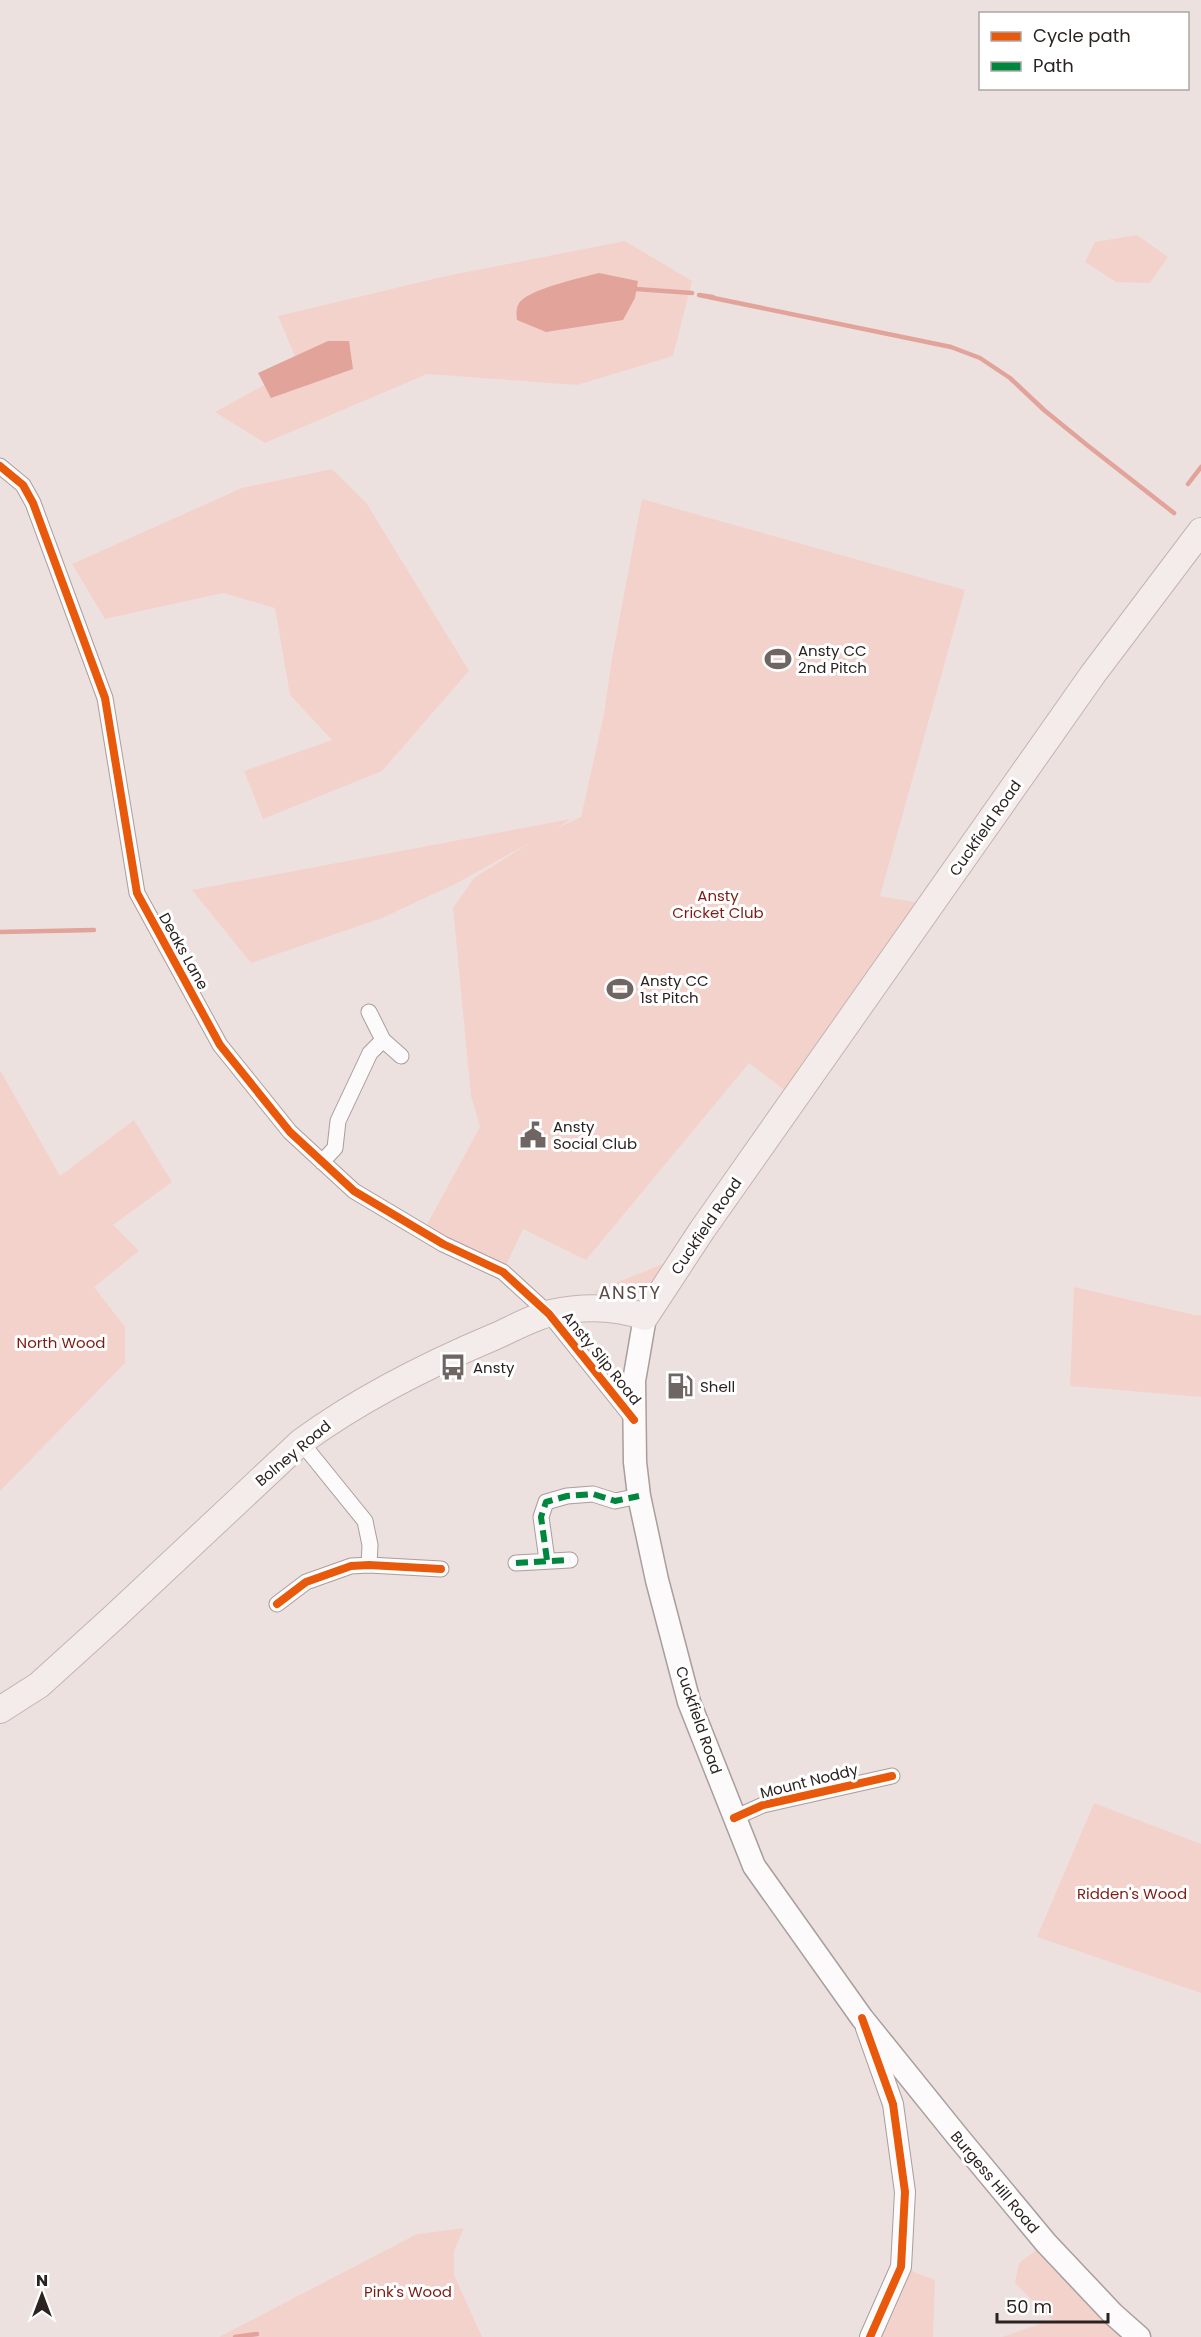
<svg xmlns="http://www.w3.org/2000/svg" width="1201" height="2337" font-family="Poppins,sans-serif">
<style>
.green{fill:#f4d2cc}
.water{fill:#e1a39a}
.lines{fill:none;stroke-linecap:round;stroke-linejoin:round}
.stream{stroke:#e1a39a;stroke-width:4.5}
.minor-casing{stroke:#a89e9d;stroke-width:17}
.tertiary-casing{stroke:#a89e9d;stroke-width:22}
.secondary-casing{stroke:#a89e9d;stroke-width:25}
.trunk-casing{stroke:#c3b4b1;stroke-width:28}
.minor{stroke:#fcfafa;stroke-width:15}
.tertiary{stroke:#fcfafa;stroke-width:20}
.secondary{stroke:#fcfafa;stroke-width:22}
.trunk{stroke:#f4ecea;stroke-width:26}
.quiet{stroke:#00873e;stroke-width:6;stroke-dasharray:12 6;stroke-linecap:butt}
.cycleway-casing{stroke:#fff;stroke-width:11}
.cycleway{stroke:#e8590c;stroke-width:8}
.labels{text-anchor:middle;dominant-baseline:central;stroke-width:6;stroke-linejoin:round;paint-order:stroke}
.poi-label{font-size:15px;fill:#2b2321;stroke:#fff;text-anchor:start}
.street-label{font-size:15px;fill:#2b2321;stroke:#fff}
.park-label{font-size:15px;fill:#7e1b14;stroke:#fff}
.quarter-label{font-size:18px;letter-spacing:1.5px;fill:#5d4b48;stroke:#fff}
</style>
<rect width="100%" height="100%" fill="#ede1df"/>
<path class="green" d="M 1137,235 L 1168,257 L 1150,283 L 1116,282 L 1085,262 L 1095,242 Z
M 625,241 L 692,281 L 673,356 L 577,385 L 427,374 L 265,443 L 215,412 L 299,366 L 278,316 L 446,276 Z
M 332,469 L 367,504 L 469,671 L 382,771 L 263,819 L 244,771 L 332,740 L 290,695 L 275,608 L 223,593 L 105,619 L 72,564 L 242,488 Z
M 642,499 L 965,590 L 880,896 L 931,905 L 795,1098 L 749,1063 L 586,1260 L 523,1229 L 503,1272 L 423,1232 L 480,1127 L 471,1096 L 453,908 L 474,878 L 531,842 L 457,883 L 382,918 L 251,963 L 192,890 L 571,819 L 557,828 L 581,817 L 604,714 L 612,658 Z
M 0,1070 L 60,1176 L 134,1120 L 172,1182 L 113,1225 L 139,1251 L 94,1287 L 125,1327 L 125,1363 L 0,1491 Z
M 668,1262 C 662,1270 656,1282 648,1288 C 633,1299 609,1299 593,1292 Z
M 1074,1287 L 1195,1315 L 1201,1315 L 1201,1397 L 1070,1386 Z
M 1094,1803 L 1201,1844 L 1201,1993 L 1037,1937 Z
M 464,2228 L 454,2251 L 454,2275 L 482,2337 L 219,2337 L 417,2234 Z
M 1046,2243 L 1139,2337 L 1002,2337 L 1052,2320 L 1015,2283 L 1019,2263 Z
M 901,2267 L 935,2280 L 933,2337 L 870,2337 Z"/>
<path class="water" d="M 599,273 L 638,281 L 635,298 L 623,320 L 546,332 L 517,320 C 516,312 516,304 523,299 C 539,287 580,278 599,273 Z
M 328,341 L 349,341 L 353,369 L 271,398 L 258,373 Z"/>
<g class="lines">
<path class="stream" d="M 636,289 L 692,293
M 713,297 L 699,295 L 951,347 L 980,358 L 1010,378 L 1044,410 L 1087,445 L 1174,513
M 1188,484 L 1201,467
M 0,932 L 94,930
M 235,2337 L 257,2334"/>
<g class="minor-casing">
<path id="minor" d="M 0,466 L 23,485 L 33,503 L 105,698 L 137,893 L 220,1045 L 290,1132 L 354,1191 L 443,1244 L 503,1272 L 549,1314 L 634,1420
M 383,1040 L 401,1056
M 322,1162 L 335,1148 L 338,1121 L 370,1053 L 383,1040 L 369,1012
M 301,1442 L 365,1521 L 370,1545 L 369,1565
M 547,1560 L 541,1517 L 546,1502 L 567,1496 L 593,1494 L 615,1501 L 639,1496
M 516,1563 L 570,1560
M 277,1604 L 306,1582 L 351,1566 L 369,1565 L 441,1569
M 734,1818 L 763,1805 L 892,1776"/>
</g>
<g class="tertiary-casing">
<path id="tertiary" d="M 866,2028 L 893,2104 L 905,2192 L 901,2267 L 870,2337"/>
</g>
<g class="secondary-casing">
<path id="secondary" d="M 645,1317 L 634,1381 L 635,1462 L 639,1496 L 657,1580 L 689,1702 L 754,1866 L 862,2018 L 958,2137 L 1046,2243 L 1113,2314 L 1139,2337"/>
</g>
<g class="trunk-casing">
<path id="trunk" d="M 0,1710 L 39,1685 L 113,1618 L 301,1442 C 361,1398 427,1365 496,1336 C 514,1328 533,1317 551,1313 C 584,1306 614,1306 645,1317 L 702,1230 L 1093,674 L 1201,531"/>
</g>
<use href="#minor" class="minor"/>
<use href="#tertiary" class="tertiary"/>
<use href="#secondary" class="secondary"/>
<use href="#trunk" class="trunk"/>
<path class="quiet" d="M 547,1560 L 541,1517 L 546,1502 L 567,1496 L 593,1494 L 615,1501 L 639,1496
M 516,1563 L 570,1560"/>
<g class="cycleway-casing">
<path id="cycleway" d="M 0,466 L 23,485 L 33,503 L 105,698 L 137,893 L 220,1045 L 290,1132 L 354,1191 L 443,1244 L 503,1272 L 549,1314 L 634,1420
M 277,1604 L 306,1582 L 351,1566 L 369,1565 L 441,1569
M 734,1818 L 763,1805 L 892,1776
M 862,2018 L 893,2104 L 905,2192 L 901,2267 L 870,2337"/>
</g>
<use href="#cycleway" class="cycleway"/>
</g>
<defs>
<g id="stadium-bare" transform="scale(2.07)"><path d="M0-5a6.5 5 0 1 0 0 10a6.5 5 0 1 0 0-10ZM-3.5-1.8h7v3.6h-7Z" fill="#6f6664" stroke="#fff" stroke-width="2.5" paint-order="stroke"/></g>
<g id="civic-bare" transform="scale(2.07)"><path d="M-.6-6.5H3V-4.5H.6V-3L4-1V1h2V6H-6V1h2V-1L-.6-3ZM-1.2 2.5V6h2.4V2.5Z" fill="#6f6664" stroke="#fff" stroke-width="2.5" paint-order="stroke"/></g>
<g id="bus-bare" transform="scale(2.07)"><path d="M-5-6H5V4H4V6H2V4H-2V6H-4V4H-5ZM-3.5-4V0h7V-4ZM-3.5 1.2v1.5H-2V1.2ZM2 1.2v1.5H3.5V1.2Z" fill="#6f6664" stroke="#fff" stroke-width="2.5" paint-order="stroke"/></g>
<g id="fuel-bare" transform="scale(2.07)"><path d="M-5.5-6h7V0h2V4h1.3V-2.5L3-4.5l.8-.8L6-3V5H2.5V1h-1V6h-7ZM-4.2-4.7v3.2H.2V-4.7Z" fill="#6f6664" stroke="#fff" stroke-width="2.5" paint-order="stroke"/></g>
</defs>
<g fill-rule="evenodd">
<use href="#stadium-bare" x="778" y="659"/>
<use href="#stadium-bare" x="620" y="989"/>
<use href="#civic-bare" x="533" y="1135"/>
<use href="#bus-bare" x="453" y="1367"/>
<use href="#fuel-bare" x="680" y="1386"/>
</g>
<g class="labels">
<g class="poi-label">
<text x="798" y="650">Ansty CC<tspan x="798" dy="17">2nd Pitch</tspan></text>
<text x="640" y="980">Ansty CC<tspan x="640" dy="17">1st Pitch</tspan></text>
<text x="553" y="1126">Ansty<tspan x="553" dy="17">Social Club</tspan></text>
<text x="473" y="1367">Ansty</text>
<text x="700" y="1386">Shell</text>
</g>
<g class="street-label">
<text transform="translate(985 828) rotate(-55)">Cuckfield Road</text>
<text transform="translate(184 951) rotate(61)">Deaks Lane</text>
<text transform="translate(706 1226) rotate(-56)">Cuckfield Road</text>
<text transform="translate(602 1358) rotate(51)">Ansty Slip Road</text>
<text transform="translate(293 1453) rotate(-40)">Bolney Road</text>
<text transform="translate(699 1720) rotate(71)">Cuckfield Road</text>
<text transform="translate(809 1781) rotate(-14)">Mount Noddy</text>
<text transform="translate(995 2182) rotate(50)">Burgess Hill Road</text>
</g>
<g class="park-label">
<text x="718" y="895">Ansty<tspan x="718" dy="17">Cricket Club</tspan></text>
<text x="61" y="1342">North Wood</text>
<text x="1132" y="1893">Ridden's Wood</text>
<text x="408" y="2291">Pink's Wood</text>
</g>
<g class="quarter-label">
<text x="630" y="1292">ANSTY</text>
</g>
</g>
<rect x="979" y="12" width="210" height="78" fill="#ffffff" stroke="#aaa7a6" stroke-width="1.5"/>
<rect x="991" y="32" width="30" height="9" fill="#e8590c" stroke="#aaa7a6" stroke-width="1.5"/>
<text x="1033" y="42" font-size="18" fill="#2b2321">Cycle path</text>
<rect x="991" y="62" width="30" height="9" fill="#00873e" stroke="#aaa7a6" stroke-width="1.5"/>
<text x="1033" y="72" font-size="18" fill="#2b2321">Path</text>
<g transform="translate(42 2295)" stroke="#ffffff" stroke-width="4.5" paint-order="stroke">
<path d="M0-4.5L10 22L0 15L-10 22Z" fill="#2b2321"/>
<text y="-9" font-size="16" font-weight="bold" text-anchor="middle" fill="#2b2321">N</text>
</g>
<path d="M997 2313v9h111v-9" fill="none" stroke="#2b2321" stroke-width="3"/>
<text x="1006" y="2313" font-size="18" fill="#2b2321" stroke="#ffffff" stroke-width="4.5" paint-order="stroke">50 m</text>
</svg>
